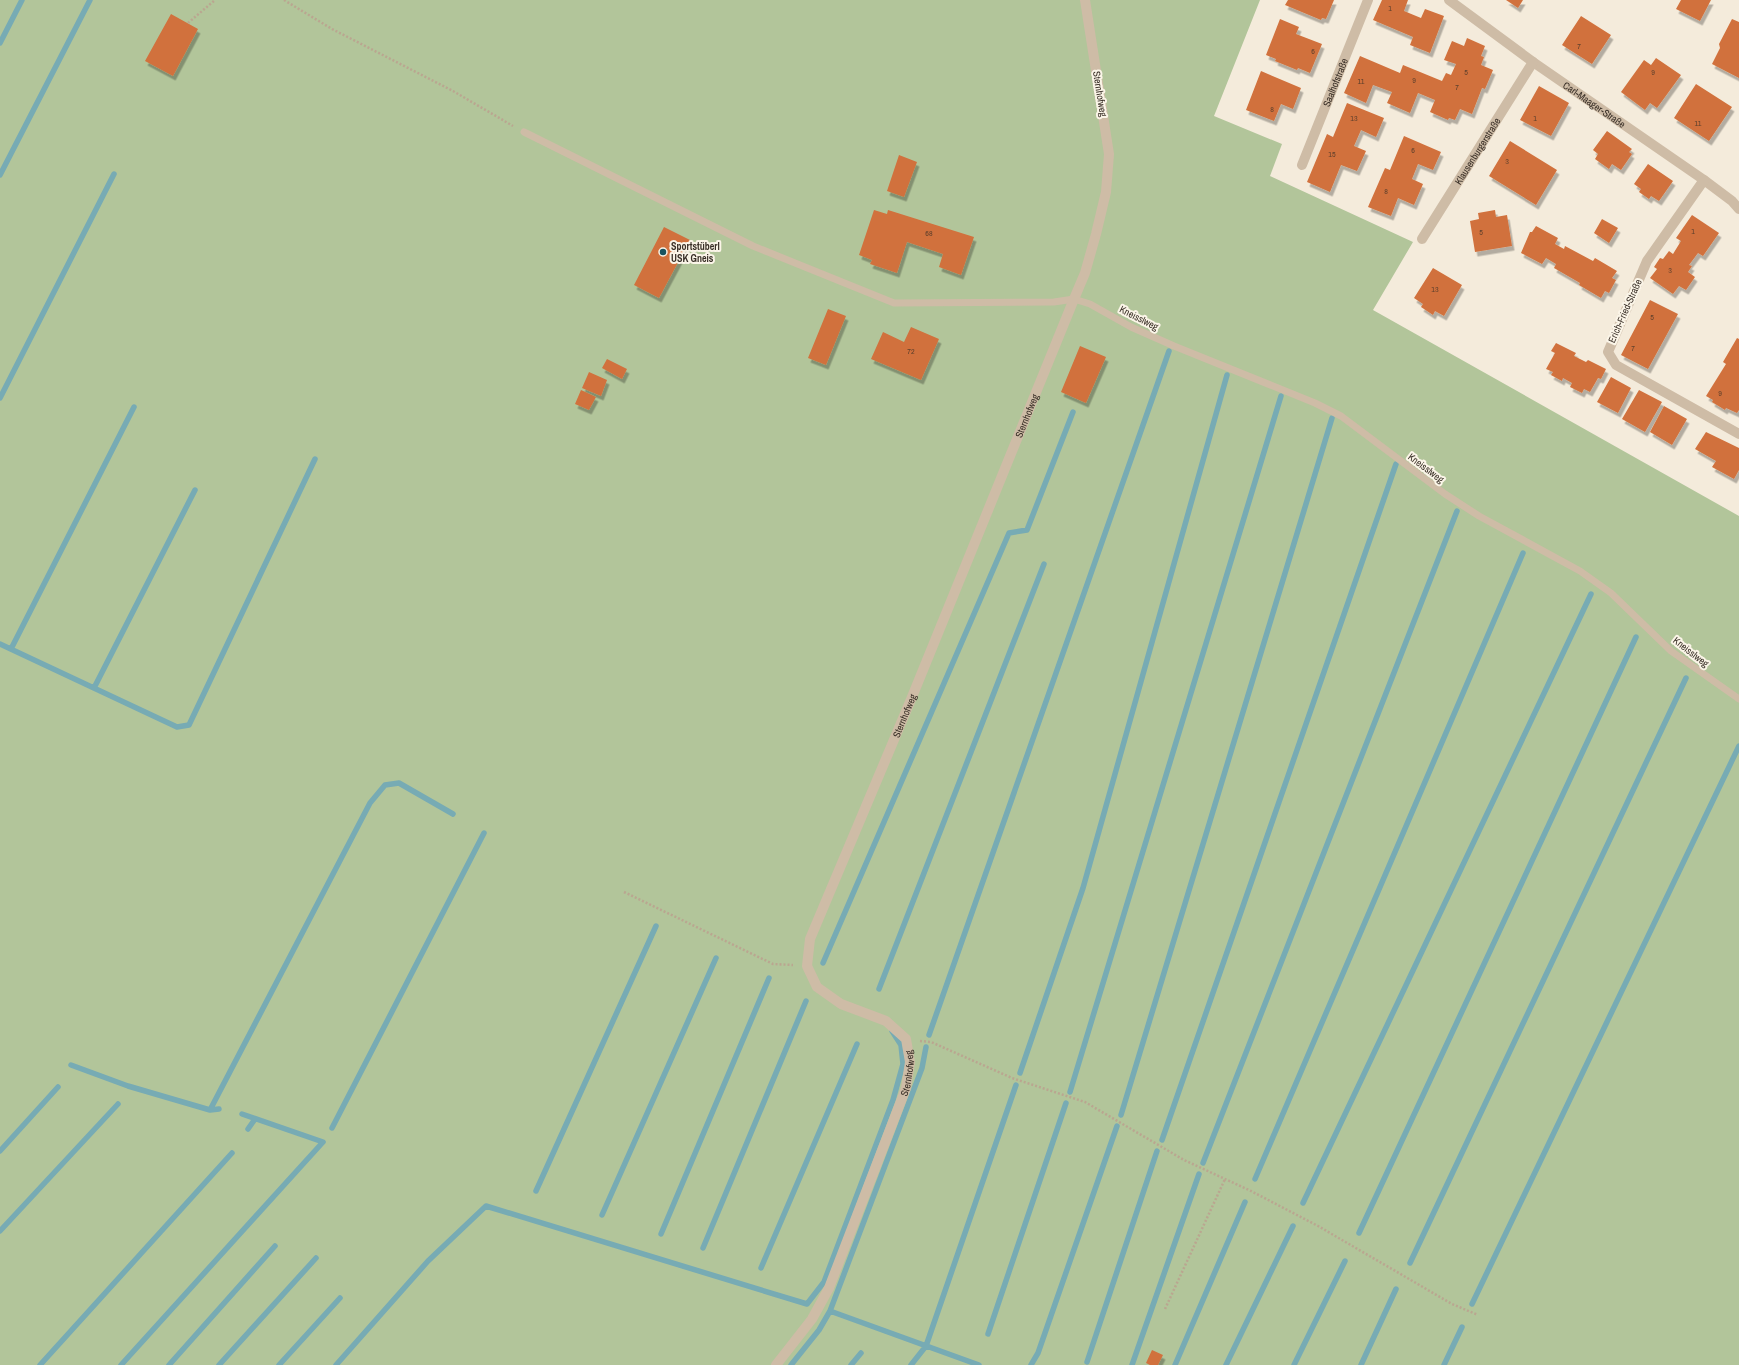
<svg xmlns="http://www.w3.org/2000/svg" width="1739" height="1365" font-family="'Archivo Narrow',sans-serif">
<style>
.green{fill:#b2c59a}
.lines{fill:none;stroke-linecap:round;stroke-linejoin:round}
.stream{stroke:#77abb4;stroke-width:5.5}
.building{fill:#d1713c;filter:url(#shadow)}
.path{stroke:#baa690;stroke-width:2.5;stroke-dasharray:2 2;stroke-linecap:butt}
.lane{stroke:#cebca6;stroke-width:7}
.street{stroke:#cebca6;stroke-width:10}
.poi-dot{fill:#19535f;stroke:#fbf5e8;stroke-width:1.5}
.labels{text-anchor:middle;dominant-baseline:central;stroke-width:4;stroke-linejoin:round;paint-order:stroke}
.number-label{font-size:8px;fill:#5f402c}
.street-label{font-size:10px;fill:#392f27;stroke:#fbf5e8}
.poi-label{font-size:10px;font-weight:bold;fill:#392f27;stroke:#fbf5e8;text-anchor:start}
</style>
<defs>
<filter id="shadow"><feDropShadow dx="2.5" dy="4.5" stdDeviation="0" flood-color="#0004"/></filter>
</defs>
<rect width="100%" height="100%" fill="#f4ebdb"/>
<path class="green" d="M 0,0 L 1260,0 L 1214,116 L 1282,144 L 1270,176 L 1413,242 L 1373,310 L 1739,516 L 1739,1365 L 0,1365 Z"/>
<g class="lines">
<path class="stream" d="M 0,43 L 22,0
M 0,175 L 90,0
M 0,398 L 114,174
M 0,644 L 177,727 L 189,725 L 315,459
M 11,649 L 134,407
M 94,688 L 195,490
M 823,963 L 1009,533 L 1027,530 L 1073,412
M 879,989 L 1044,564
M 929,1035 L 1169,351
M 71,1065 L 128,1086 L 210,1110 L 219,1109
M 1020,1073 L 1083,888 L 1227,375
M 1070,1092 L 1281,396
M 210,1110 L 370,803 L 385,785 L 399,783 L 453,814
M 1121,1115 L 1332,418
M 332,1128 L 484,833
M 248,1129 L 255,1119
M 1162,1140 L 1396,464
M 0,1151 L 58,1087
M 1203,1163 L 1457,511
M 1255,1179 L 1523,553
M 536,1191 L 656,926
M 1303,1203 L 1591,594
M 602,1215 L 716,958
M 0,1231 L 118,1104
M 1359,1233 L 1636,637
M 661,1234 L 769,978
M 703,1248 L 806,1001
M 1410,1263 L 1686,678
M 761,1268 L 857,1044
M 1472,1304 L 1739,746
M 830,1311 L 979,1365
M 988,1334 L 1066,1103
M 1087,1362 L 1157,1151
M 40,1365 L 232,1153
M 121,1365 L 323,1142 L 242,1114
M 169,1365 L 275,1246
M 219,1365 L 316,1258
M 279,1365 L 340,1298
M 336,1365 L 428,1261 L 486,1206 L 807,1304 L 824,1282 L 893,1100 L 903,1064 L 901,1045 L 892,1031
M 791,1365 L 819,1330 L 830,1311 L 922,1068 L 926,1047
M 851,1365 L 861,1353
M 911,1365 L 926,1346 L 1016,1085
M 1031,1365 L 1038,1353 L 1117,1126
M 1132,1365 L 1199,1174
M 1175,1365 L 1245,1202
M 1226,1365 L 1293,1226
M 1294,1365 L 1345,1261
M 1361,1365 L 1396,1289
M 1444,1365 L 1462,1327"/>
</g>
<path class="building" d="M 1288,0 L 1334,0 L 1326,19 L 1322,18 L 1321,20 L 1285,5 Z
M 1382,0 L 1408,0 L 1404,11 L 1421,18 L 1425,9 L 1444,16 L 1430,53 L 1410,45 L 1413,37 L 1373,20 Z
M 1506,0 L 1523,0 L 1518,8 Z
M 1681,0 L 1711,0 L 1700,21 L 1676,9 Z
M 171,14 L 198,29 L 173,76 L 145,61 Z
M 1581,16 L 1611,35 L 1592,64 L 1562,45 Z
M 1280,19 L 1299,27 L 1296,34 L 1322,44 L 1310,73 L 1298,68 L 1297,70 L 1275,61 L 1276,59 L 1266,55 Z
M 1732,19 L 1739,22 L 1739,78 L 1712,64 L 1720,48 L 1719,44 Z
M 1467,38 L 1485,46 L 1481,56 L 1484,57 L 1481,65 L 1493,70 L 1485,89 L 1482,88 L 1472,114 L 1460,109 L 1455,120 L 1449,118 L 1448,120 L 1430,112 L 1435,100 L 1418,93 L 1410,113 L 1387,103 L 1392,92 L 1373,85 L 1366,103 L 1344,93 L 1360,56 L 1400,73 L 1403,65 L 1442,81 L 1446,73 L 1451,75 L 1456,64 L 1444,60 L 1452,41 L 1464,46 Z
M 1656,58 L 1681,75 L 1657,108 L 1650,103 L 1645,110 L 1621,92 L 1644,60 L 1651,65 Z
M 1261,71 L 1301,88 L 1293,109 L 1281,104 L 1274,121 L 1246,110 Z
M 1696,84 L 1732,107 L 1709,141 L 1674,118 Z
M 1539,86 L 1569,103 L 1551,136 L 1520,120 Z
M 1347,103 L 1384,118 L 1376,137 L 1361,130 L 1354,146 L 1366,151 L 1357,171 L 1341,165 L 1330,192 L 1307,182 L 1327,134 L 1333,137 Z
M 1607,131 L 1632,149 L 1629,152 L 1632,154 L 1621,170 L 1612,164 L 1609,169 L 1595,159 L 1598,154 L 1593,150 Z
M 1404,136 L 1441,152 L 1433,170 L 1418,164 L 1412,179 L 1423,184 L 1414,205 L 1398,198 L 1391,216 L 1368,207 L 1385,168 L 1390,170 Z
M 1510,141 L 1557,170 L 1536,205 L 1489,176 Z
M 899,155 L 917,162 L 904,197 L 887,191 Z
M 1648,164 L 1673,181 L 1659,201 L 1651,196 L 1649,199 L 1639,192 L 1641,189 L 1634,184 Z
M 874,210 L 887,214 L 888,210 L 974,237 L 961,275 L 939,267 L 943,254 L 907,242 L 897,273 L 870,264 L 872,260 L 859,255 Z
M 1495,210 L 1496,217 L 1507,215 L 1512,246 L 1475,252 L 1470,221 L 1479,219 L 1478,213 Z
M 1692,215 L 1719,233 L 1703,256 L 1698,253 L 1689,265 L 1692,266 L 1688,272 L 1695,277 L 1686,290 L 1679,286 L 1673,294 L 1650,278 L 1657,269 L 1654,267 L 1660,258 L 1663,259 L 1669,251 L 1673,254 L 1681,241 L 1676,238 Z
M 1602,219 L 1618,228 L 1609,243 L 1594,233 Z
M 1536,226 L 1558,238 L 1555,244 L 1564,249 L 1565,246 L 1593,261 L 1595,258 L 1617,271 L 1612,278 L 1616,280 L 1609,293 L 1605,291 L 1601,298 L 1579,285 L 1580,283 L 1554,268 L 1556,264 L 1546,258 L 1542,264 L 1521,253 L 1530,232 L 1532,232 Z
M 664,227 L 690,240 L 659,298 L 634,285 Z
M 1433,268 L 1462,285 L 1444,316 L 1435,311 L 1433,315 L 1421,307 L 1423,304 L 1414,298 Z
M 1650,300 L 1678,314 L 1648,369 L 1621,355 Z
M 828,309 L 846,316 L 826,365 L 808,358 Z
M 911,327 L 939,339 L 921,380 L 871,359 L 883,332 L 904,342 Z
M 1737,338 L 1739,339 L 1739,410 L 1737,413 L 1726,408 L 1725,410 L 1712,402 L 1713,400 L 1706,396 L 1726,364 L 1723,362 Z
M 1556,343 L 1576,353 L 1574,356 L 1586,362 L 1588,360 L 1606,369 L 1601,379 L 1598,378 L 1590,392 L 1584,389 L 1582,393 L 1570,387 L 1572,383 L 1563,378 L 1562,381 L 1551,375 L 1553,372 L 1546,369 L 1555,353 L 1551,351 Z
M 1080,346 L 1106,357 L 1086,403 L 1061,392 Z
M 607,359 L 627,369 L 622,379 L 602,368 Z
M 589,372 L 607,380 L 601,396 L 582,388 Z
M 1611,377 L 1631,388 L 1618,413 L 1597,402 Z
M 581,390 L 596,397 L 589,410 L 575,404 Z
M 1639,390 L 1662,402 L 1645,432 L 1622,419 Z
M 1664,406 L 1687,419 L 1672,445 L 1650,432 Z
M 1706,432 L 1739,448 L 1739,470 L 1734,479 L 1712,467 L 1716,461 L 1695,449 Z
M 1152,1350 L 1163,1355 L 1158,1365 L 1150,1365 L 1146,1363 Z"/>
<g class="lines">
<path class="path" d="M 284,0 L 332,29 L 453,91 L 513,126
M 188,23 L 215,0
M 624,892 L 773,964 L 793,965
M 920,1041 L 931,1042 L 1012,1078 L 1085,1102 L 1184,1160 L 1251,1191 L 1318,1226 L 1452,1304 L 1478,1315
M 1165,1309 L 1225,1179"/>
<path class="lane" d="M 524,132 L 753,246 L 894,303 L 1054,302 L 1074,299 L 1090,304 L 1131,327 L 1174,346 L 1315,403 L 1341,416 L 1445,494 L 1479,516 L 1580,571 L 1611,593 L 1671,651 L 1739,699"/>
<g class="street">
<path id="s1" d="M 1449,0 L 1533,62 L 1704,180 L 1732,201 L 1739,209"/>
<path id="s2" d="M 1302,165 L 1368,0"/>
<path d="M 1704,180 L 1647,261 L 1608,352 L 1616,365 L 1739,434"/>
<path id="s3" d="M 1422,239 L 1533,62"/>
<path id="s4" d="M 776,1365 L 812,1319 L 829,1288 L 906,1088 L 910,1062 L 906,1039 L 886,1021 L 841,1004 L 817,987 L 807,966 L 810,939 L 912,697 L 1074,299 L 1085,273 L 1096,234 L 1106,192 L 1109,154 L 1085,0"/>
</g>
</g>
<circle class="poi-dot" cx="663" cy="252" r="4"/>
<g class="labels">
<g class="number-label">
<text x="1390" y="8">1</text>
<text x="1579" y="46">7</text>
<text x="1313" y="51">6</text>
<text x="1466" y="72">5</text>
<text x="1653" y="72">9</text>
<text x="1414" y="80">9</text>
<text x="1361" y="81">11</text>
<text x="1457" y="87">7</text>
<text x="1272" y="109">8</text>
<text x="1354" y="118">13</text>
<text x="1535" y="118">1</text>
<text x="1698" y="123">11</text>
<text x="1413" y="150">6</text>
<text x="1332" y="154">15</text>
<text x="1507" y="161">3</text>
<text x="1386" y="191">8</text>
<text x="1693" y="231">1</text>
<text x="1481" y="232">5</text>
<text x="929" y="233">68</text>
<text x="1670" y="270">3</text>
<text x="1435" y="289">13</text>
<text x="1652" y="317">5</text>
<text x="1633" y="348">7</text>
<text x="911" y="351">72</text>
<text x="1720" y="393">9</text>
</g>
<g class="street-label">
<text stroke="none"><textPath href="#s2" startOffset="89">Saalhofstraße</textPath></text>
<text transform="translate(1100 94) rotate(81)">Sternhofweg</text>
<text stroke="none"><textPath href="#s1" startOffset="179">Carl-Maager-Straße</textPath></text>
<text stroke="none"><textPath href="#s3" startOffset="104">Klausenburgerstraße</textPath></text>
<text transform="translate(1625 311) rotate(-66)">Erich-Fried-Straße</text>
<text transform="translate(1139 318) rotate(27)">Kneisslweg</text>
<text stroke="none"><textPath href="#s4" startOffset="1079">Sternhofweg</textPath></text>
<text transform="translate(1426 468) rotate(37)">Kneisslweg</text>
<text transform="translate(1691 652) rotate(38)">Kneisslweg</text>
<text stroke="none"><textPath href="#s4" startOffset="755">Sternhofweg</textPath></text>
<text stroke="none"><textPath href="#s4" startOffset="323">Sternhofweg</textPath></text>
</g>
<g class="poi-label">
<text x="671" y="246">Sportstüberl<tspan x="671" dy="12">USK Gneis</tspan></text>
</g>
</g>
</svg>
